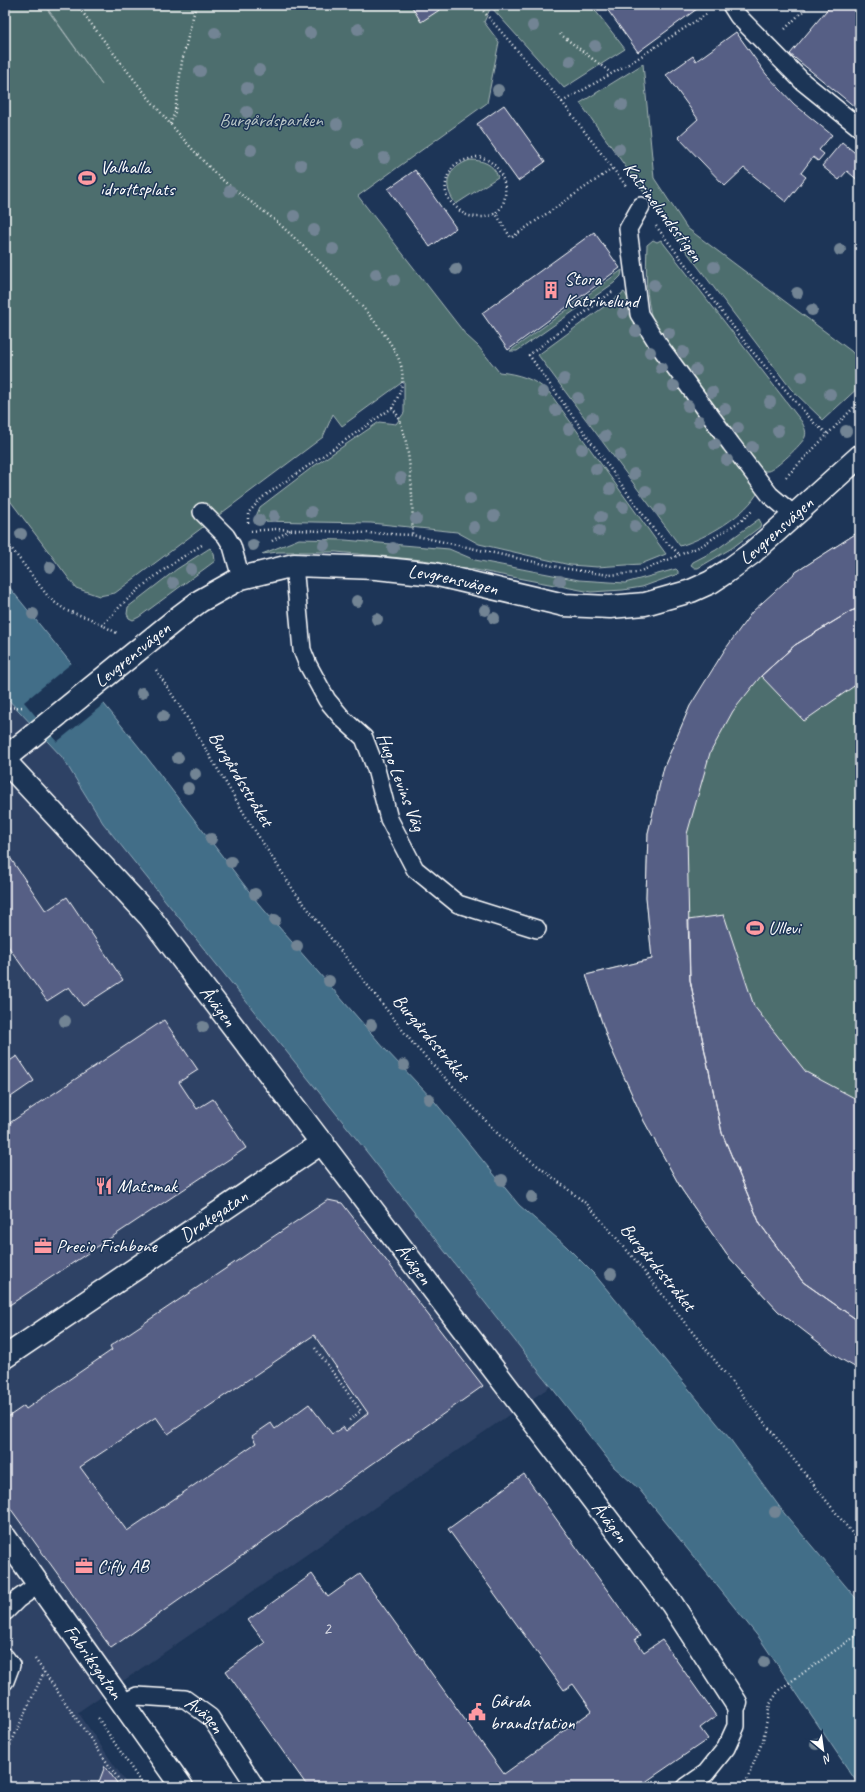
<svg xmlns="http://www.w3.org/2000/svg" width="865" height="1792" font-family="Caveat,sans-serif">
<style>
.built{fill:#2e4265}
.green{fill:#4e6e6e;stroke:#a6b6b6}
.water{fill:#426e88;stroke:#8ea8b8}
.pier{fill:#1d3557}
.building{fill:#575f85;stroke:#fff;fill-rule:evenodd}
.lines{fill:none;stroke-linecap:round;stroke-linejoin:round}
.service-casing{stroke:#fff;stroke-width:20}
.minor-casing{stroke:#fff;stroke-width:25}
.path{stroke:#fff;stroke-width:2.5;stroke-dasharray:1 3;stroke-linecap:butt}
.service{stroke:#1d3557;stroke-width:17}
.minor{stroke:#1d3557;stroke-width:22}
.tree{fill:#728494}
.labels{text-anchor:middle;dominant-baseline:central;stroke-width:3;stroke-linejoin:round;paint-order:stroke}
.number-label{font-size:17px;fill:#d5d7e0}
.park-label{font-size:19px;fill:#b8c5c5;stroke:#1d3557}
.poi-label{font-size:19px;fill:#fff;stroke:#1d3557;text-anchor:start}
.street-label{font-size:19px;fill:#fff;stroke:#1d3557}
</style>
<rect width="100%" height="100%" fill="#1d3557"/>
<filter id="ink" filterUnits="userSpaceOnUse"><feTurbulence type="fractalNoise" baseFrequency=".025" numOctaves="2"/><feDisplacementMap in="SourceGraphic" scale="8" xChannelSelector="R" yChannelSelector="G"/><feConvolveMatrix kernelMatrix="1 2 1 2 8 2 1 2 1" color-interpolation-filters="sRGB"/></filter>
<g filter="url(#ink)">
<path class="built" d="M 5,696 L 62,757 L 103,823 L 359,1142 L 551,1386 L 78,1712 L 129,1787 L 5,1787 Z"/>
<path class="green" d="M 5,5 L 44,5 L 102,85 L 45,5 L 591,5 L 625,49 L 564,88 L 491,7 L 484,22 L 499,42 L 487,103 L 358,196 L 466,335 L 478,346 L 499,372 C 518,374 535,379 549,392 L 666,554 L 641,564 L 597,567 L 570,565 L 479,544 L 457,532 L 371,523 L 254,521 L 260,507 L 314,466 L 379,422 L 396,424 L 404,413 L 404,381 L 342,426 L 333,414 L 323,437 L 115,593 L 99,596 L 76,588 L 5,494 Z
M 643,64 L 654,178 L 687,228 L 851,351 L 860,361 L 860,386 L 823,420 L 791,389 L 683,247 L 580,103 Z
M 470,160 C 482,160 494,164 498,177 L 456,204 C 441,185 447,168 470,160 Z
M 653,240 L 657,242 L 661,240 L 802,422 C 804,427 807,431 805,437 C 803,443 775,470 768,471 C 761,472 758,466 753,461 L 653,322 C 645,296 646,272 647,245 Z
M 622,270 L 621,276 L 614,283 L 517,351 L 510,351 Z
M 624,292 L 626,295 L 651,344 L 759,490 C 747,515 706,538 680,546 L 538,355 Z
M 759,519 L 761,523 L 760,527 L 732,548 L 698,568 L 695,568 L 691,565 L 693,562 L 716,550 Z
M 860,531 L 860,1370 L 778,1311 L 727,1255 L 682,1190 L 644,1121 L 610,1046 L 586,975 L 652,959 L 646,897 L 648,833 L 664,767 L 690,706 L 796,572 Z
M 299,539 L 345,540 L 449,549 L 475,560 L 579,580 L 625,583 L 676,569 L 678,571 L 678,574 L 642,587 L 623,590 L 591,592 L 423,560 L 336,552 L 278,552 L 262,554 Z
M 210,548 L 214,553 L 215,561 L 139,617 L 133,620 L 129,618 L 127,614 L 128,607 L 177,569 Z"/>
<path class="water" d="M 5,582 L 139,747 L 258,903 L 385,1049 L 435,1102 L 519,1205 L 566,1246 L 595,1275 L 730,1439 L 784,1513 L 860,1603 L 860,1787 L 760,1639 L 639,1489 L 614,1467 L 359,1142 L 103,823 L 62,757 L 5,696 Z"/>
<path class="pier" d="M 73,662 L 105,703 L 57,742 L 24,702 Z"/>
<path class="building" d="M 411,5 L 447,5 L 421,22 Z
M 604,5 L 700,5 L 701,6 L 638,52 Z
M 831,5 L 860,5 L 860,101 L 855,107 L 790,54 Z
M 736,32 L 766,74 L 794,104 L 832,135 L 819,150 L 824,154 L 818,161 L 813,157 L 801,173 L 806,177 L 786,202 L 744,168 L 725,186 L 678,137 L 698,119 L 666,75 L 693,56 L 696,61 Z
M 504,105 L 545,162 L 518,181 L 477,124 Z
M 842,142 L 860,157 L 860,182 L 847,171 L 839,180 L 822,166 Z
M 415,170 L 456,228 L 430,247 L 388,189 Z
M 594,232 L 620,268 L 508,350 L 482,313 Z
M 860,531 L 860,608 L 851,611 L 795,645 L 761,676 L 733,711 L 710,753 L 687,834 L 690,980 L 722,1133 L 760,1224 L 803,1282 L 860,1322 L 860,1370 L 839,1358 L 778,1311 L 727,1255 L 682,1190 L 644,1121 L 610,1046 L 586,975 L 652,959 L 646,897 L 648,833 L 664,767 L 690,706 L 724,651 L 752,612 L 796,572 Z
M 860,608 L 860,682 L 804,721 L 761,676 L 795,645 L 851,611 Z
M 5,850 L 46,911 L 67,897 L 123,980 L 83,1006 L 69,987 L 47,1001 L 5,942 Z
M 724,915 L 754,1006 L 806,1072 L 860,1101 L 860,1322 L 803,1282 L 760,1224 L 722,1133 L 690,980 L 688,920 Z
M 164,1020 L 198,1070 L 179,1082 L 197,1109 L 213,1099 L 246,1148 L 5,1308 L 5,1126 Z
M 17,1056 L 34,1081 L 5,1101 L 5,1064 Z
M 328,1200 L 342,1203 L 483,1386 L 111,1648 L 5,1501 L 5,1419 L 24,1406 L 26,1409 L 112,1350 L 110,1346 ZM 314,1335 L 368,1413 L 346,1431 L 343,1427 L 332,1434 L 309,1404 L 275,1429 L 271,1423 L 252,1436 L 256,1443 L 127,1531 L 80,1467 L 156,1417 L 168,1434 Z
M 524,1474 L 640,1636 L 635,1639 L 644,1652 L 662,1640 L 716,1716 L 700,1728 L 708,1739 L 638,1787 L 308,1787 L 226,1671 L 265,1643 L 248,1620 L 312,1574 L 328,1597 L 360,1574 L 504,1774 L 592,1711 L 573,1684 L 564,1690 L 448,1529 Z
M 105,1766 L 120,1787 L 97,1787 Z"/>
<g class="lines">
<g class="service-casing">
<g id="service">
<path d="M 731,5 L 738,16 L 803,82 L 860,128"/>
<path d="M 641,206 L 628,229 L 639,314 L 658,344 L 731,444 L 770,495 L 795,516"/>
<path d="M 202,512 L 226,536 L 232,546 L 241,578"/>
<path d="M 294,565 L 302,650 L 308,665 L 327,700 L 343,719 L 364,738 L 376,769 L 389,819 L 415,869 L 458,904 L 537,929"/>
<path d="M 5,1612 L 18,1599 L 39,1584"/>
<path d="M 5,1657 L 11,1665 L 5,1681"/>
<path id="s1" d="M 123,1703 L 137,1696 L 185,1699 L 210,1717 L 256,1787"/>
<path d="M 686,1787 L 706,1773 L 726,1748 L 736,1726 L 736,1703"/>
</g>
</g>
<g class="minor-casing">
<g id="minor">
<path id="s2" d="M 5,758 L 180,616 L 200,601 L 241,578 L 294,565 L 376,568 L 434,574 L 564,605 L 610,607 L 645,604 L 691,591 L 711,582 L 726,572 L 752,553 L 860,456"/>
<path id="s3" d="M 5,761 L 150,917 L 672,1604 L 736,1703"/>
<path id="s4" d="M 5,1357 L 323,1142"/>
<path id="s5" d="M 5,1537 L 182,1787"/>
</g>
</g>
<path class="path" d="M 77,5 C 120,62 162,118 211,169 C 230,189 256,204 277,222 C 306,248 399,334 402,371 C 404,385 399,396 392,408 L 263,497 L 248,513 L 248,524
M 478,5 L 562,102 L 627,187
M 785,29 L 809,5
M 560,34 L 611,73
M 562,102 L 632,62 L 708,13
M 170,124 L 175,112 L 182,61 L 196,5
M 476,157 C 509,158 519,218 480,217 C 471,217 465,216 458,209 C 455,206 450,202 448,198 C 442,188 448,168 458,163 C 463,160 470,159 476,157 Z
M 495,212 L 511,238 L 612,169
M 656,226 L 751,350 L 815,424 L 828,434
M 612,292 L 529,355 L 654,530 L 680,555
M 392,408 C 411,425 414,509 412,535
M 786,477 L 860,401
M 251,531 L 276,529 L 412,535 L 562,568 L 609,575 L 636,573 L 701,546 L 742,520 L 753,510
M 5,540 L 50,599 L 67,611 L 89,618 L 117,633
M 272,541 L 290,530
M 102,626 C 130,593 165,567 202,545
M 156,670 L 186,716 L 248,820 L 294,891 L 415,1046 L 502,1138 L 588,1205 L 631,1255 L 860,1543
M 5,708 L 24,707
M 315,1348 L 361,1411 L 347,1422
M 35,1659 L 124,1787
M 98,1718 L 144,1787
M 5,1756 L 44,1672
M 736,1787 L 745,1785
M 744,1787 L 763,1740 L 770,1704 L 779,1690 L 860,1633"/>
<use href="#service" class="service"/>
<use href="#minor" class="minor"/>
</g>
<g class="tree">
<circle cx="533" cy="26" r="6"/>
<circle cx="358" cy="29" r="6"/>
<circle cx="215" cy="33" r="6"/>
<circle cx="310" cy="33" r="6"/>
<circle cx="595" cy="46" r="6"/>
<circle cx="570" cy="61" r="6"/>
<circle cx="259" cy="70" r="6"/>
<circle cx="200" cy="71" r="6"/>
<circle cx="247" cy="88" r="6"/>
<circle cx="498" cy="90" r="6"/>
<circle cx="622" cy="105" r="6"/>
<circle cx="247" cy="112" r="6"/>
<circle cx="337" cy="124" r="6"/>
<circle cx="357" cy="143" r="6"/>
<circle cx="619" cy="149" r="6"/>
<circle cx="251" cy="150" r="6"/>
<circle cx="384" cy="158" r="6"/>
<circle cx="301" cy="165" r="6"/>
<circle cx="230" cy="191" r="6"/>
<circle cx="294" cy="216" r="6"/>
<circle cx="314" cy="230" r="6"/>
<circle cx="333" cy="249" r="6"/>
<circle cx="840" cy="250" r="6"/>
<circle cx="714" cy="267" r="6"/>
<circle cx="456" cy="269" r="6"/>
<circle cx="376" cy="274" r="6"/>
<circle cx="394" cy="280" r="6"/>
<circle cx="654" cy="285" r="6"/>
<circle cx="797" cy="293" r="6"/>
<circle cx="812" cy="310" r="6"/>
<circle cx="623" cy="313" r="6"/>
<circle cx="636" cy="331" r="6"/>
<circle cx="669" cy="333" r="6"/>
<circle cx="650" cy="352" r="6"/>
<circle cx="683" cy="352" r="6"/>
<circle cx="661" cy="368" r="6"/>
<circle cx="696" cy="370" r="6"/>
<circle cx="802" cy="377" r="6"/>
<circle cx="564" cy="379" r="6"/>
<circle cx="674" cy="386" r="6"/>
<circle cx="543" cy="392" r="6"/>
<circle cx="712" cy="392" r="6"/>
<circle cx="830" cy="394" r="6"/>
<circle cx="578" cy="398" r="6"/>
<circle cx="770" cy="402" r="6"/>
<circle cx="688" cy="406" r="6"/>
<circle cx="725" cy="409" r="6"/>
<circle cx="556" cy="410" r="6"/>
<circle cx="592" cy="418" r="6"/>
<circle cx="699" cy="421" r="6"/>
<circle cx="738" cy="428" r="6"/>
<circle cx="569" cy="429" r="6"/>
<circle cx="778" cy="431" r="6"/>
<circle cx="846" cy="431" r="6"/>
<circle cx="605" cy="436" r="6"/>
<circle cx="715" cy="444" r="6"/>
<circle cx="752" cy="447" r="6"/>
<circle cx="582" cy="449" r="6"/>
<circle cx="620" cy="455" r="6"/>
<circle cx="727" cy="460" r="6"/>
<circle cx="596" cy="469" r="6"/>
<circle cx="634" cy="474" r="6"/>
<circle cx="401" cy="478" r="6"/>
<circle cx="610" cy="489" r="6"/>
<circle cx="646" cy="491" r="6"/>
<circle cx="470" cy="499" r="6"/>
<circle cx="623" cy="507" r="6"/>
<circle cx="660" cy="510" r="6"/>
<circle cx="311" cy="512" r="6"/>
<circle cx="274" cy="516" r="6"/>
<circle cx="494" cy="516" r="6"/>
<circle cx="601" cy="517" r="6"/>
<circle cx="416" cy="519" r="6"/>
<circle cx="259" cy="520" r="6"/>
<circle cx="635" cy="526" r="6"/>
<circle cx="474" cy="527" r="6"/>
<circle cx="599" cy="531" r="6"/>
<circle cx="21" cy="534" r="6"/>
<circle cx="253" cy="545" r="6"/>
<circle cx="324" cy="545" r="6"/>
<circle cx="393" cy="548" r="6"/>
<circle cx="50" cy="567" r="6"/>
<circle cx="191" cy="569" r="6"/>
<circle cx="560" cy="581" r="6"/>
<circle cx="173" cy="583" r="6"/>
<circle cx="357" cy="601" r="6"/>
<circle cx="485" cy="610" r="6"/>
<circle cx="33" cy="614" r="6"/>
<circle cx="494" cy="618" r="6"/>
<circle cx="377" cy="619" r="6"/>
<circle cx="142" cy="693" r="6"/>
<circle cx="163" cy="716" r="6"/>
<circle cx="178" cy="758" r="6"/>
<circle cx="195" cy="774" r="6"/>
<circle cx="188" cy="788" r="6"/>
<circle cx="211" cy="839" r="6"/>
<circle cx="231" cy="862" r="6"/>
<circle cx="255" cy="894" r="6"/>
<circle cx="275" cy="920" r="6"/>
<circle cx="297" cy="946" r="6"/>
<circle cx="329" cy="981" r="6"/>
<circle cx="65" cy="1021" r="6"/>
<circle cx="371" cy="1025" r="6"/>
<circle cx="203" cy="1027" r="6"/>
<circle cx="404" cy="1065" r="6"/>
<circle cx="429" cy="1099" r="6"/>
<circle cx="502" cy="1180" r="6"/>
<circle cx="532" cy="1197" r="6"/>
<circle cx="611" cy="1274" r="6"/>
<circle cx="775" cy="1512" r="6"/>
<circle cx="764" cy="1662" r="6"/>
<circle cx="816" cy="1744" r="6"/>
</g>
</g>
<defs>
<g id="stadium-bare" transform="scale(1.38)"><path d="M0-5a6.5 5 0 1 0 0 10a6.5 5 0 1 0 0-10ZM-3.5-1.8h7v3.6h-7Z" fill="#ff9aa2" stroke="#1d3557" stroke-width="2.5" paint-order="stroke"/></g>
<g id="building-bare" transform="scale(1.38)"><path d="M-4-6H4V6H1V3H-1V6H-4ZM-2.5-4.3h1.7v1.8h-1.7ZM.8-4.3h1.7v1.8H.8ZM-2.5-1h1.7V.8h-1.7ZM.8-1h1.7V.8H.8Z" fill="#ff9aa2" stroke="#1d3557" stroke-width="2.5" paint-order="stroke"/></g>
<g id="restaurant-bare" transform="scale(1.38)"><path d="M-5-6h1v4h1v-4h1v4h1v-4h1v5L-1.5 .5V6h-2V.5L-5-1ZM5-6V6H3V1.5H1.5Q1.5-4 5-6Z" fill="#ff9aa2" stroke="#1d3557" stroke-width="2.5" paint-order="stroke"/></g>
<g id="office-bare" transform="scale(1.38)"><path d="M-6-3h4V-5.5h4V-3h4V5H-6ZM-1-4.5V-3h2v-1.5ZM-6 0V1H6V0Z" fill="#ff9aa2" stroke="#1d3557" stroke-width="2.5" paint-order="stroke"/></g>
<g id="civic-bare" transform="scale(1.38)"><path d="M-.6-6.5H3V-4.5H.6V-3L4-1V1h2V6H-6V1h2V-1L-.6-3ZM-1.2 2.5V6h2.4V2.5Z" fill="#ff9aa2" stroke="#1d3557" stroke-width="2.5" paint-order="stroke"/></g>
</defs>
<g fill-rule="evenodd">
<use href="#stadium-bare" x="87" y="178"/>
<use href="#building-bare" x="551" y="290"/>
<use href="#stadium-bare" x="755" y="928"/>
<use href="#restaurant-bare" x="104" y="1186"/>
<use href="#office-bare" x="43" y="1246"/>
<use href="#office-bare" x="84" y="1566"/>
<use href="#civic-bare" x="477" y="1712"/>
</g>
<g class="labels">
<g class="number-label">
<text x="327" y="1628">2</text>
</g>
<g class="park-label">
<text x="271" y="120">Burgårdsparken</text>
</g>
<g class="poi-label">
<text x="100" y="167">Valhalla<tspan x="100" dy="22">idrottsplats</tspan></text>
<text x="564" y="279">Stora<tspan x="564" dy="22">Katrinelund</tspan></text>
<text x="768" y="928">Ullevi</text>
<text x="117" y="1186">Matsmak</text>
<text x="56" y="1246">Precio Fishbone</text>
<text x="97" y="1566">Cifly AB</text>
<text x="490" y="1701">Gårda<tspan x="490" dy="22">brandstation</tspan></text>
</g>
<g class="street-label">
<text transform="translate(663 212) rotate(53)">Katrinelundsstigen</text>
<text stroke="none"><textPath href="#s2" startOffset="860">Levgrensvägen</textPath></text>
<text stroke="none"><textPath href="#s2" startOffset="512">Levgrensvägen</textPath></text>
<text stroke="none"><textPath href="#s2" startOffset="164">Levgrensvägen</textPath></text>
<text transform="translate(241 779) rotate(59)">Burgårdsstråket</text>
<text transform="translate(401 782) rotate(69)">Hugo Levins Väg</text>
<text stroke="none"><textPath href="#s3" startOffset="325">Åvägen</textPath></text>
<text transform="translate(431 1038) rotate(50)">Burgårdsstråket</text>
<text stroke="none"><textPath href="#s4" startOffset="252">Drakegatan</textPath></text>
<text stroke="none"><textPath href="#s3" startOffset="649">Åvägen</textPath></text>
<text transform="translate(658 1267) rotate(51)">Burgårdsstråket</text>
<text stroke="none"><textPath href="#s3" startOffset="973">Åvägen</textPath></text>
<text stroke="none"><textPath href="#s5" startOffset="153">Fabriksgatan</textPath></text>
<text stroke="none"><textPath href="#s1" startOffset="89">Åvägen</textPath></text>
</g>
</g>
<rect width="865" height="1792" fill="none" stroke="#1d3557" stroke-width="20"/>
<rect x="10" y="10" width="845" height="1772" fill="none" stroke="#fff" stroke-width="1.5" filter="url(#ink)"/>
<g transform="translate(823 1750) rotate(151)" stroke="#1d3557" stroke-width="3" paint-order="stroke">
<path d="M0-3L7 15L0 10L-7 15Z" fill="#ffffff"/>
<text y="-6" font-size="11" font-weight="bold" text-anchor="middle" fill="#ffffff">N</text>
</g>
</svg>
